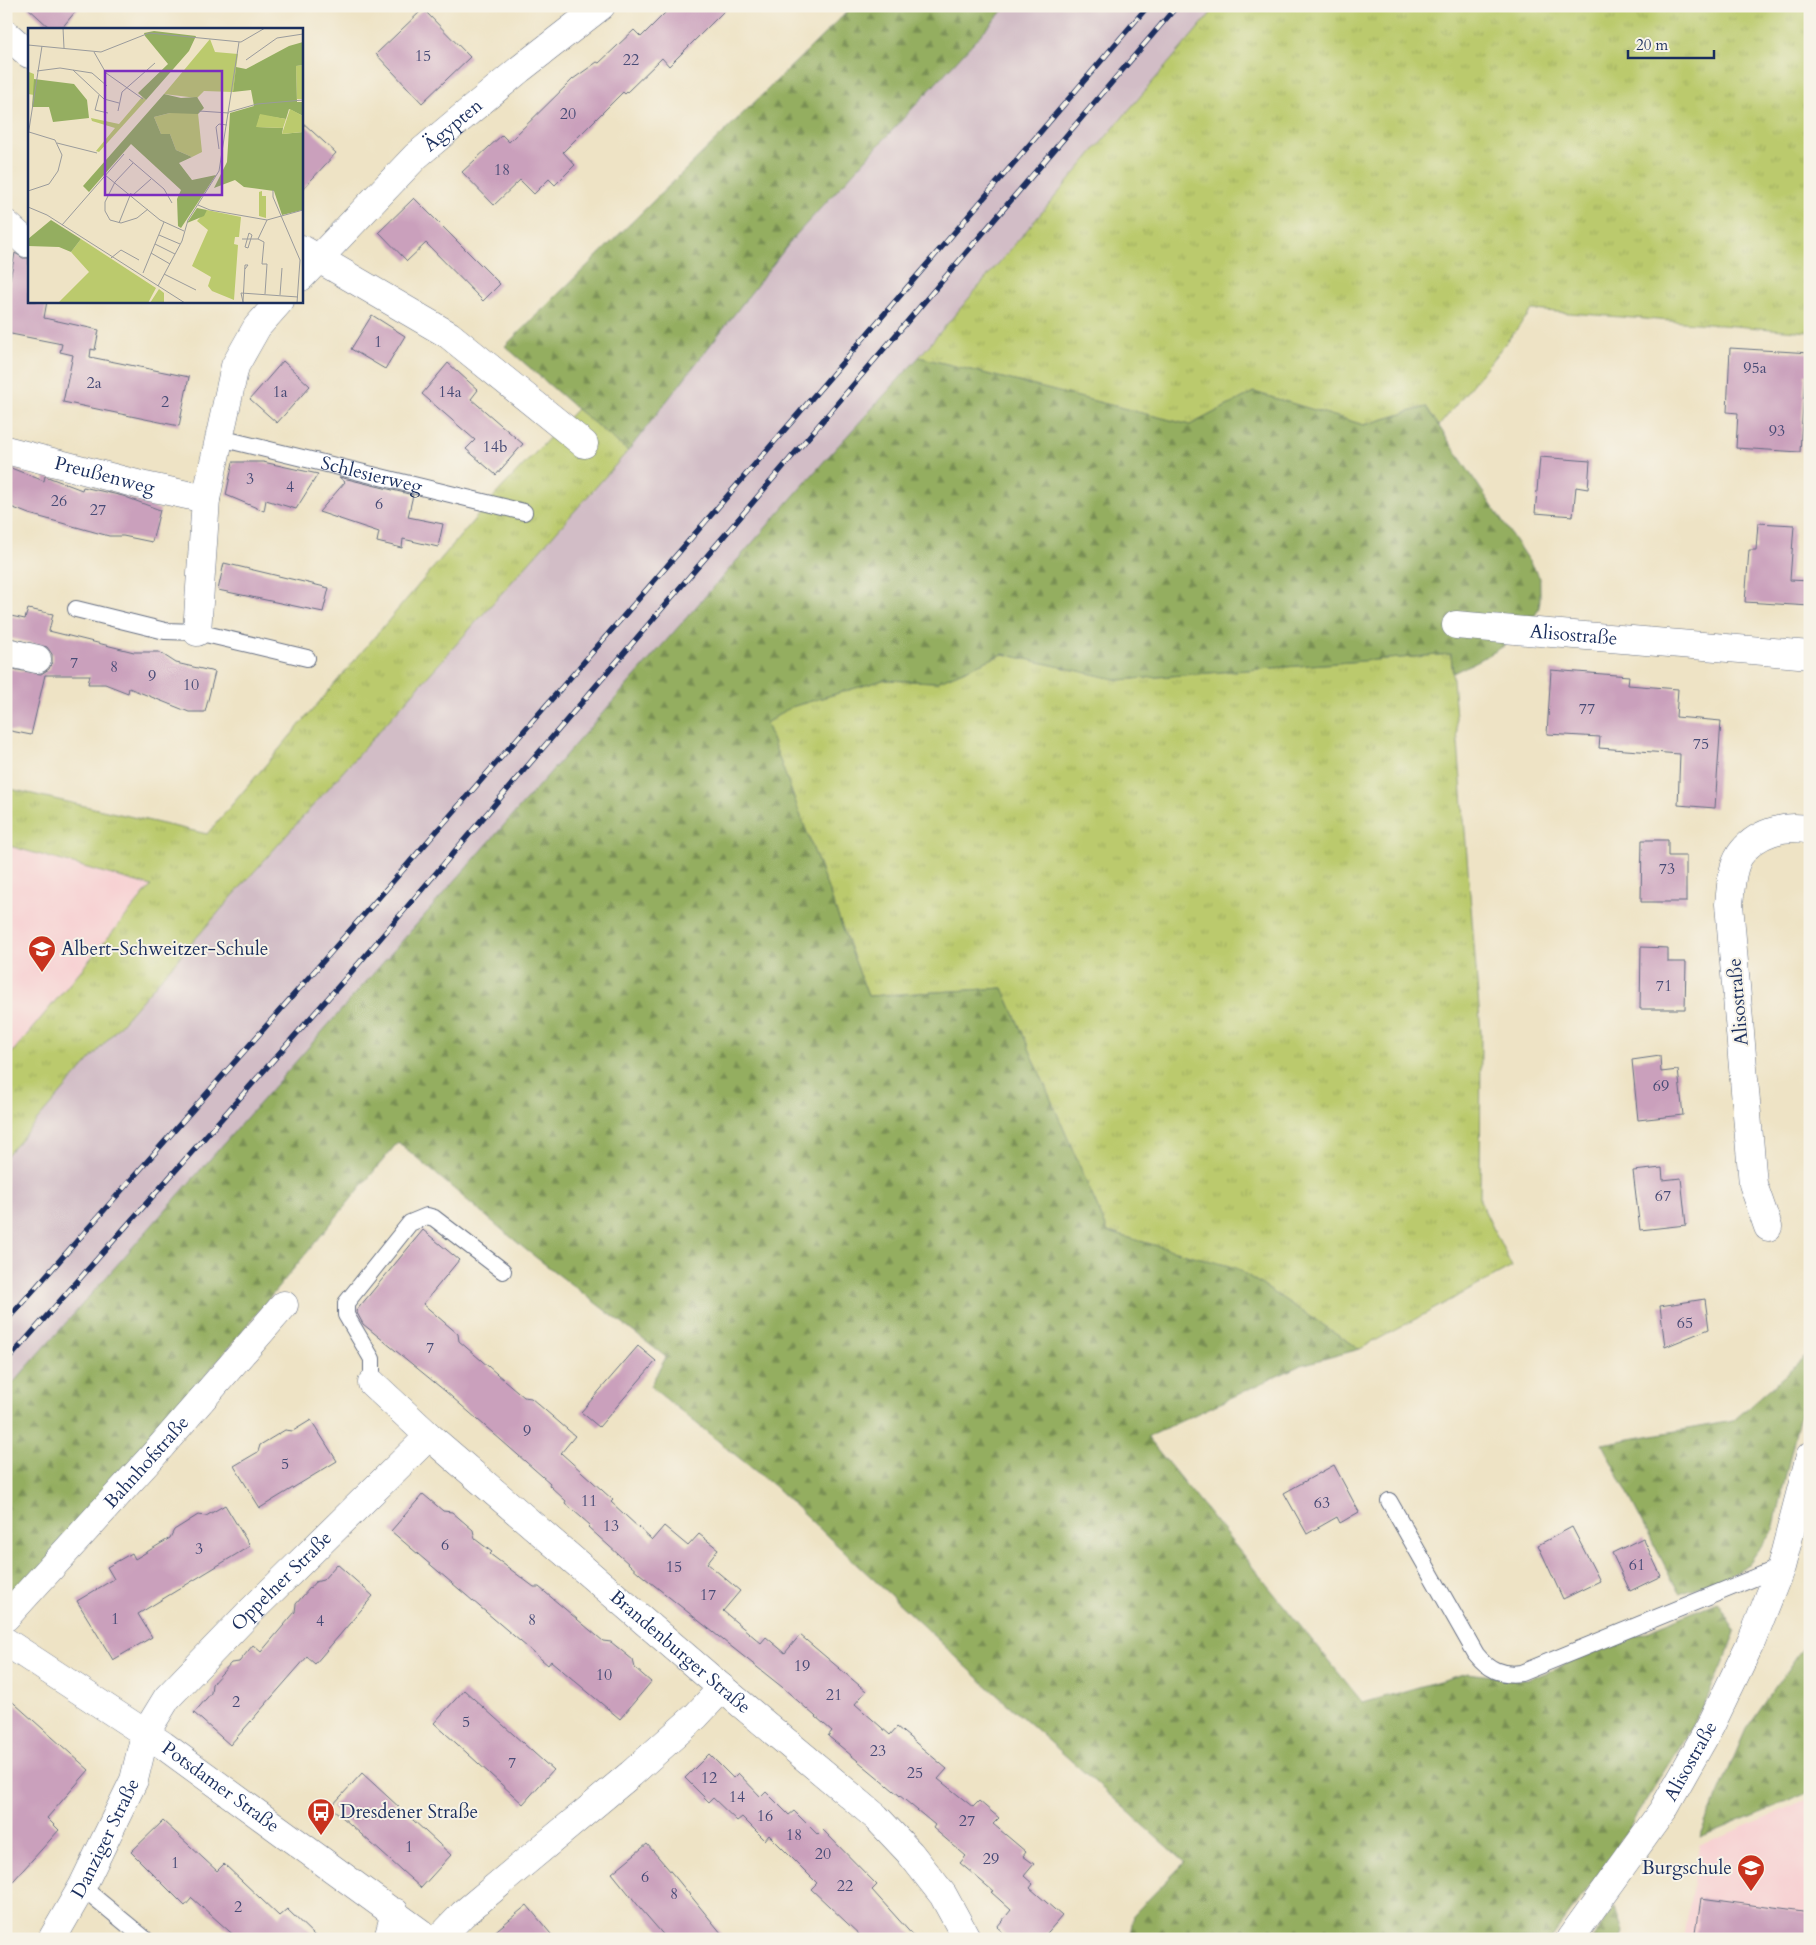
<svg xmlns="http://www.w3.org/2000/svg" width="1816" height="1945" font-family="Cardo,serif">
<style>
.built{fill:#f7cfd1}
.industrial{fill:#d2bdc6}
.grass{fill:url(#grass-tufts);stroke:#6b7c66}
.forest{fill:url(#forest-firs);stroke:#586e5f}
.building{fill:#caa0bc}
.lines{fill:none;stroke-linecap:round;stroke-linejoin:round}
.lane-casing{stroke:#656e82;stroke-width:18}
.street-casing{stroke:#656e82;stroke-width:29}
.lane{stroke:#fff;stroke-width:16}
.street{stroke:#fff;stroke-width:28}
.rail-casing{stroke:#1b2f5e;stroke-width:5.5}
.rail{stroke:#f7f3e8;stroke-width:4;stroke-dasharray:11;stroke-linecap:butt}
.labels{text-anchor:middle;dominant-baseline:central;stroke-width:4;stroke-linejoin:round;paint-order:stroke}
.number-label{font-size:16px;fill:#474b76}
.street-label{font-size:19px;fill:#1b2f5e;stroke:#f7f3e8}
.poi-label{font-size:19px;fill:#1b2f5e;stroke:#f7f3e8;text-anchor:start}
.inset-road{fill:none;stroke:#9a9b9c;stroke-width:1}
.view{fill:#7b2cbf;fill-opacity:0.15;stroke:#7b2cbf;stroke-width:2.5}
.inset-edge{fill:none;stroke:#1b2f5e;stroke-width:2.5}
</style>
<defs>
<pattern id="grass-tufts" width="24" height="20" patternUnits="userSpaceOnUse" patternTransform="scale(1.25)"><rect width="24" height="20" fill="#bbca6d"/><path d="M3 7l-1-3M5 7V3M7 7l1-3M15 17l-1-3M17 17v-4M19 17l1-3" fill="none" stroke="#a0ae61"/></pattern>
<pattern id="forest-firs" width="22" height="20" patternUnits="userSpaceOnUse" patternTransform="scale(1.25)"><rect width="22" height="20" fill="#94ae60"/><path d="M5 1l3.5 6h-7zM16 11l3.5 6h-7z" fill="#788e52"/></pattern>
</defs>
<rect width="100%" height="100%" fill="#f7f3e8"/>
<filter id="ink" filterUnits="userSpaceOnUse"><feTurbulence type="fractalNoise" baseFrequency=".02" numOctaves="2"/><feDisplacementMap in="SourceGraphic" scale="10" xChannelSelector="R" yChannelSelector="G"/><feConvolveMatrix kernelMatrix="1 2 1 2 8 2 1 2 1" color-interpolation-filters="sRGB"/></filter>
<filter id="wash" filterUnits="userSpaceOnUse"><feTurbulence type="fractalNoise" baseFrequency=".0096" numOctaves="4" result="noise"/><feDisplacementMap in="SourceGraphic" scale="20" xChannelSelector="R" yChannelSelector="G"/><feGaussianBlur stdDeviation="1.12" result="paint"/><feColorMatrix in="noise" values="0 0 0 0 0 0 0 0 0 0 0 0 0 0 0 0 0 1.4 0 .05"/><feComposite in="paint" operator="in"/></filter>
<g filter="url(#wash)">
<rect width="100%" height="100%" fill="#eee3c5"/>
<path class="built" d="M 6,845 L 151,886 L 6,1060 Z
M 1810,1799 L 1810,1939 L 1684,1939 L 1699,1845 Z"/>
<path class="industrial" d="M 1007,6 L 1217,6 L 919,357 L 827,458 L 6,1391 L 6,1156 L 245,882 L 628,451 L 795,236 Z"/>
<path class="grass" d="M 1217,6 L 1810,6 L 1810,332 L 1532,310 L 1439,426 L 1425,407 L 1364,425 L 1254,392 L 1190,425 L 919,357 Z
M 577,409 L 628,451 L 245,882 L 6,1156 L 6,1060 L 151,886 L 6,845 L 6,788 L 207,834 L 496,494 Z
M 1003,654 L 1119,680 L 1451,654 L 1481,1033 L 1480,1201 L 1512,1267 L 1360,1349 L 1236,1268 L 1108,1232 L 1003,988 L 868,996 L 766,723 L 791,707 L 883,680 L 937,682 Z"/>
<path class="forest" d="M 853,6 L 1007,6 L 795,236 L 628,451 L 577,409 L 505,346 Z
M 919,357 L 1190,425 L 1254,392 L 1364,425 L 1426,407 L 1540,578 C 1539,587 1542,604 1537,612 C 1520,643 1483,658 1453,673 L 1451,654 L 1119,680 L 1003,654 L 937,682 L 883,680 L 791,707 L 766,723 L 868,996 L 1003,988 L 1108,1232 L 1236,1268 L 1360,1349 L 1301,1365 L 1147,1437 L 1363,1703 L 1467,1673 L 1527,1680 L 1717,1602 L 1736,1633 L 1702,1710 L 1613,1853 L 1551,1939 L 1129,1939 L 1134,1914 L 1185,1862 L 987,1686 L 774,1486 L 650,1386 L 666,1357 L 525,1249 L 398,1142 L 76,1533 L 6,1607 L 6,1391 L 827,458 Z
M 1810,1353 L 1810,1371 L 1773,1530 L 1750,1563 L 1718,1581 L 1679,1593 L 1602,1444 L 1733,1421 Z
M 1810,1637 L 1810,1792 L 1700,1837 L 1746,1729 Z
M 1615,1907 L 1623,1932 L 1621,1939 L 1592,1939 Z"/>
<g id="blocks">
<path class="building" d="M 26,6 L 80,6 L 61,29 L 51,29 Z
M 672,6 L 729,6 L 669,66 L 662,58 L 625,94 L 623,92 L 563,152 L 575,165 L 555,185 L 549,179 L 534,194 L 520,180 L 494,205 L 462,172 L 502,135 L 509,142 L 573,79 L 597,62 L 599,63 L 634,30 L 641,37 Z
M 423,9 L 470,57 L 422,103 L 376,54 Z
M 301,121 L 336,153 L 301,191 Z
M 414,198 L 500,284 L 483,301 L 426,243 L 407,261 L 379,232 Z
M 15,253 L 23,258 L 29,258 L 29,301 L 47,301 L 44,318 L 99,330 L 95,350 L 91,349 L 90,357 L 189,377 L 179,426 L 63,402 L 73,355 L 60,352 L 62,344 L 6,333 L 6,283 L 9,284 Z
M 372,315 L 405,336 L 385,369 L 351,349 Z
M 1730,348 L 1810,353 L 1810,374 L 1805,374 L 1800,452 L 1736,448 L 1738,413 L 1727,412 Z
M 283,361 L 310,386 L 277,423 L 250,399 Z
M 448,363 L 478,390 L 471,399 L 523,444 L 496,475 L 466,449 L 475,440 L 422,394 Z
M 1540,457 L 1590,461 L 1588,489 L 1576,487 L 1573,516 L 1535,513 Z
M 233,462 L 263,462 L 318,474 L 296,509 L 266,500 L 264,511 L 226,495 Z
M 6,466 L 44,481 L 45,476 L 82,490 L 83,487 L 123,496 L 160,510 L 152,542 L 123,536 L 109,536 L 29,514 L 6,505 Z
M 339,477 L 413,495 L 408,517 L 443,524 L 438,547 L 403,539 L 402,548 L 377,542 L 379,532 L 319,512 L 345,482 Z
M 1758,523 L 1794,525 L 1790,580 L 1810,581 L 1810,606 L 1745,602 L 1749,550 L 1756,550 Z
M 224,563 L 329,588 L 323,612 L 218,590 Z
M 28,609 L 53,614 L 49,631 L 134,652 L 159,652 L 176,663 L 215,672 L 205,712 L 189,712 L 129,688 L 128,693 L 105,684 L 88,684 L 90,675 L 45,675 L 31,735 L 6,730 L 6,668 L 41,674 L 49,669 L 52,662 L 52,654 L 47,647 L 6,637 L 6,615 L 25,619 Z
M 1551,670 L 1629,676 L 1628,685 L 1678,689 L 1676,717 L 1721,721 L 1715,808 L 1678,805 L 1680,754 L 1599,748 L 1600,737 L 1547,734 Z
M 1642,840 L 1668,840 L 1668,856 L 1686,856 L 1686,902 L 1641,902 Z
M 1641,947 L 1668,948 L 1668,962 L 1686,962 L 1685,1009 L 1640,1009 Z
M 1660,1056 L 1661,1072 L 1678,1070 L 1683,1115 L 1638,1120 L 1632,1060 Z
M 1662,1168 L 1663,1180 L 1681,1178 L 1686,1225 L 1640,1230 L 1633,1171 Z
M 423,1230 L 459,1260 L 423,1304 L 458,1334 L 459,1341 L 504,1380 L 524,1397 L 531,1398 L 575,1436 L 561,1453 L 613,1500 L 611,1502 L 652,1540 L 664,1526 L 688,1546 L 699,1534 L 718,1549 L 707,1563 L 740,1591 L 723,1611 L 761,1643 L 766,1637 L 785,1653 L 800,1635 L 866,1691 L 855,1704 L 890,1735 L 897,1727 L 947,1769 L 938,1779 L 973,1807 L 979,1801 L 999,1818 L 993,1824 L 1026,1852 L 1023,1856 L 1034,1864 L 1024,1876 L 1033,1884 L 1030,1888 L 1062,1916 L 1042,1939 L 1011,1939 L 997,1927 L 1011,1910 L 991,1892 L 993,1891 L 960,1863 L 966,1856 L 933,1828 L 935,1825 L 828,1736 L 832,1731 L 782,1687 L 640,1574 L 588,1527 L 590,1525 L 565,1503 L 566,1501 L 549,1485 L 550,1483 L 445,1391 L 363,1324 L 356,1311 Z
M 1705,1299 L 1709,1329 L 1665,1347 L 1660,1306 Z
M 638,1346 L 656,1361 L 599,1427 L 581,1412 Z
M 311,1420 L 337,1461 L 260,1508 L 234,1466 L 258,1452 L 260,1445 L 285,1430 L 293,1431 Z
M 1334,1465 L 1359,1512 L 1340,1523 L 1337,1517 L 1307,1534 L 1284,1493 Z
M 423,1494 L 443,1511 L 452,1512 L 473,1530 L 475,1539 L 492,1552 L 490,1554 L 534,1587 L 539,1587 L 603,1641 L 611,1642 L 633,1660 L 635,1668 L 651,1682 L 620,1719 L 551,1661 L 548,1665 L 391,1531 Z
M 225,1505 L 250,1546 L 138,1614 L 152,1637 L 113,1660 L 77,1601 L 114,1579 L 107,1567 L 132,1553 L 135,1559 L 170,1538 L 174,1530 L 198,1515 L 206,1516 Z
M 1572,1527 L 1600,1581 L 1563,1599 L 1538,1545 Z
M 1643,1538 L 1661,1576 L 1630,1591 L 1612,1553 Z
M 337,1564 L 373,1596 L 315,1664 L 307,1657 L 230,1745 L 194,1713 L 211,1693 L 212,1684 L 231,1663 L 239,1662 L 253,1645 L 261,1652 L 295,1612 L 296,1604 L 315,1582 L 323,1580 Z
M 464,1690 L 553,1770 L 523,1804 L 434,1723 Z
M 6,1696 L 89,1770 L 47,1818 L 59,1830 L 6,1889 Z
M 709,1754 L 733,1778 L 738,1773 L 761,1797 L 766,1792 L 789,1815 L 794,1811 L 818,1835 L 823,1830 L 877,1885 L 872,1890 L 916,1939 L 864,1939 L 811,1889 L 817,1883 L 769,1835 L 765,1840 L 742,1817 L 737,1821 L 713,1798 L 709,1802 L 685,1778 Z
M 362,1773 L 451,1855 L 421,1888 L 331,1807 Z
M 163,1821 L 217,1871 L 224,1864 L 279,1916 L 287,1909 L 318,1939 L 238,1939 L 192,1898 L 185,1906 L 131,1852 Z
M 647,1844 L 677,1879 L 726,1939 L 667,1939 L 641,1909 L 612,1873 Z
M 1701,1898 L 1810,1913 L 1810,1939 L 1695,1939 Z
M 527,1905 L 555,1939 L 486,1939 Z"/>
</g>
</g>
<g filter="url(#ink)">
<use href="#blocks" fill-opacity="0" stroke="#656e82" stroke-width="1"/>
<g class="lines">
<g class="lane-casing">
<g id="lane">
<path id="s1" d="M 220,438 L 524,512"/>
<path d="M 76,609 L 165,631 L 197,632 L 307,658"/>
<path d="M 372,1383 L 372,1359 L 346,1315 L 346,1303 L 410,1223 L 427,1216 L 434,1218 L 503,1271"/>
<path d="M 1389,1501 L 1476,1654 C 1488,1669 1501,1676 1521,1673 L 1781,1567"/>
<path d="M 82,1887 L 145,1939"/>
</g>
</g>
<g class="street-casing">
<g id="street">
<path d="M 6,34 L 29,54"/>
<path d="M 6,224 L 27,243"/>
<path d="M 302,249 L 449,335 L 584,444"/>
<path id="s2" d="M 301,277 L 416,156 L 520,69 L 601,6"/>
<path id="s3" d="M 6,450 L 145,486 L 206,499"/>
<path id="s4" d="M 1456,625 L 1810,655"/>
<path d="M 197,632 L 206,499 L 235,366 L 257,327 L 280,301"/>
<path d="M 6,652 L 37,659"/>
<path d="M 1768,1227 L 1753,1184 L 1729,904 C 1731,888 1731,869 1740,855 C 1755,833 1785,824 1810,830"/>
<path id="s5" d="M 372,1383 L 429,1436 L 722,1688 L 876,1817 L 910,1853 L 943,1895 L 967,1939"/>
<path id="s6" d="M 6,1617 L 150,1459 L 284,1305"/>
<path id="s7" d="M 6,1642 L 163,1745 L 429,1939"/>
<path id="s8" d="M 52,1939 L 82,1887 L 134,1780 L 145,1734 L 167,1698 L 249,1613 L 429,1436"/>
<path d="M 388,1939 L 395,1912"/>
<path d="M 439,1939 L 463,1914 L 631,1774 L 696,1716 L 722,1688"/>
<path id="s9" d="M 1570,1939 L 1663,1810 L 1711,1725 L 1752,1640 L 1781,1567 L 1810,1456"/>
</g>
</g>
<use href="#lane" class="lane"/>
<use href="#street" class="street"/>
<g class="rail-casing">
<path id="rail" d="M 6,1321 C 391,887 771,448 1148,6
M 6,1362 L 360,962 L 1177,6"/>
</g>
<use href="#rail" class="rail"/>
</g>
</g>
<defs>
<g id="school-pin" transform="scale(1.4375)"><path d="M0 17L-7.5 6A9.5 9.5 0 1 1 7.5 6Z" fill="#c8321e" stroke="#f7f3e8"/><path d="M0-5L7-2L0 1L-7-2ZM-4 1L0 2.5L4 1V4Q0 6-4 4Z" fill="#fff"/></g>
<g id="bus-pin" transform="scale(1.4375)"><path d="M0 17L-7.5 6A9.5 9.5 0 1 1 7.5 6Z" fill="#c8321e" stroke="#f7f3e8"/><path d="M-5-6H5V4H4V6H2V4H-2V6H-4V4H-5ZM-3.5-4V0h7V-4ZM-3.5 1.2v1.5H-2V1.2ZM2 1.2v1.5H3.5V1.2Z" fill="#fff"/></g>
</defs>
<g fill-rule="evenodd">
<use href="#school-pin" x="42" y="949"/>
<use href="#bus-pin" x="321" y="1812"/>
<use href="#school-pin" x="1751" y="1868"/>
</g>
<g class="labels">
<g class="number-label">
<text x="423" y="56">15</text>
<text x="631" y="60">22</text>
<text x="568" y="114">20</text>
<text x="502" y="170">18</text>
<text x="378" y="342">1</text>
<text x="1755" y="368">95a</text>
<text x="94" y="383">2a</text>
<text x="280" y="392">1a</text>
<text x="450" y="392">14a</text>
<text x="165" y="402">2</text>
<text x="1777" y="431">93</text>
<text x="495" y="447">14b</text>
<text x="250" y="479">3</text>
<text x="290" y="487">4</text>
<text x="59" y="501">26</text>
<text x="379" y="504">6</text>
<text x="98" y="510">27</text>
<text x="74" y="663">7</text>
<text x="114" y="667">8</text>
<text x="152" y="676">9</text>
<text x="191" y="685">10</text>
<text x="1587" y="709">77</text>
<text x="1701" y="744">75</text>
<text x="1667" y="869">73</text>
<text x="1664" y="986">71</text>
<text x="1661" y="1086">69</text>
<text x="1663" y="1196">67</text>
<text x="1685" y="1323">65</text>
<text x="430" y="1348">7</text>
<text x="527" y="1431">9</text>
<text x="285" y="1464">5</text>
<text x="589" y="1501">11</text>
<text x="1322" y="1503">63</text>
<text x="611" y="1526">13</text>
<text x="445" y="1545">6</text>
<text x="199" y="1549">3</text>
<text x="1637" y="1565">61</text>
<text x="674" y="1567">15</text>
<text x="708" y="1595">17</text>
<text x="115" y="1619">1</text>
<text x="532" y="1620">8</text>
<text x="320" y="1621">4</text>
<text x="802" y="1666">19</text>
<text x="604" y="1675">10</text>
<text x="834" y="1695">21</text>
<text x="236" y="1702">2</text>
<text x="466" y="1722">5</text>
<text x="878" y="1751">23</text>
<text x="512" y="1763">7</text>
<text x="915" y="1773">25</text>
<text x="709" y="1778">12</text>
<text x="737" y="1797">14</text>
<text x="765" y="1816">16</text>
<text x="967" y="1821">27</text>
<text x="794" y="1835">18</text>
<text x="409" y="1847">1</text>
<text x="823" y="1854">20</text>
<text x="991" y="1859">29</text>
<text x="175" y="1863">1</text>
<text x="645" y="1877">6</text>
<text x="845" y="1886">22</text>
<text x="674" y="1894">8</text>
<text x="238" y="1907">2</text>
</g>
<g class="street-label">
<text stroke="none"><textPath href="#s2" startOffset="215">Ägypten</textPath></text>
<text stroke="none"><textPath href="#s3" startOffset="102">Preußenweg</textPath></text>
<text stroke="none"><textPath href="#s1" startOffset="156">Schlesierweg</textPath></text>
<text stroke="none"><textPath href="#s4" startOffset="118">Alisostraße</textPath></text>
<text transform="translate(1738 1002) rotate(-95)">Alisostraße</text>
<text stroke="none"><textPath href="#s6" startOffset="209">Bahnhofstraße</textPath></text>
<text stroke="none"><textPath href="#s8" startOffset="432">Oppelner Straße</textPath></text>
<text stroke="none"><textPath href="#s5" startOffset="409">Brandenburger Straße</textPath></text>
<text stroke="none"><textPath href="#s9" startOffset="215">Alisostraße</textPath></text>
<text stroke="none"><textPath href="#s7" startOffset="259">Potsdamer Straße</textPath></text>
<text stroke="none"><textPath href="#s8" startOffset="114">Danziger Straße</textPath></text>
</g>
<g class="poi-label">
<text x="61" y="949">Albert-Schweitzer-Schule</text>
<text x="340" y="1812">Dresdener Straße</text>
<text x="1732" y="1868" text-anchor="end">Burgschule</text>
</g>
</g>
<g transform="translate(28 28)">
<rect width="275" height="275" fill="#eee3c5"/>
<path d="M 182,11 L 187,24 L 210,26 L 205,64 L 176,63 L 169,70 L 136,66 ZM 275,37 L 275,71 L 269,71 L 268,38 ZM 1,44 L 6,46 L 6,67 L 0,66 ZM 114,69 L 118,72 L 71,124 L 68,123 L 87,100 L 64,93 L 63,90 L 91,96 ZM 142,85 L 170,85 L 174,124 L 164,129 L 148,122 L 142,106 L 133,106 L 126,89 ZM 234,163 L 234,168 L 238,168 L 238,190 L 231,188 L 231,164 ZM 179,182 L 213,189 L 211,209 L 207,209 L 206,216 L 210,217 L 206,272 L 184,263 L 180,258 L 183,249 L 164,238 L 180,202 L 169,193 ZM 53,211 L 128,260 L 120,275 L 30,275 L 61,244 L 43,224 ZM 131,261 L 136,265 L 136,275 L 122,275 Z" fill="#bbca6d"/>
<path d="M 126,3 L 168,8 L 161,23 L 118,72 L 110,65 L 140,36 L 117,8 L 116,5 ZM 275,14 L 275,37 L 268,38 L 269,74 L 275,74 L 275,88 L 261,81 L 258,91 L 232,87 L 229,99 L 255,100 L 254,106 L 275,104 L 275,182 L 254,187 L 246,163 L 216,159 L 207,152 L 186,160 L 199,134 L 202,85 L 226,78 L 223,62 L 205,64 L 208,39 L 218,41 L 261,18 ZM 6,51 L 46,56 L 59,72 L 61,90 L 25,94 L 21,79 L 4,79 ZM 136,66 L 153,70 L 169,69 L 176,80 L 170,86 L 142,85 L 126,89 L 133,106 L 142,106 L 148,122 L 164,129 L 151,135 L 164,152 L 188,147 L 153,200 L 150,198 L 149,171 L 153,162 L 103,116 L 61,164 L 55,158 ZM 169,180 L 179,182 L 176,188 L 159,195 ZM 23,192 L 53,211 L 43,224 L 31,219 L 0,218 L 0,211 Z" fill="#94ae60"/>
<path d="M 262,81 L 275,88 L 275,104 L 254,106 ZM 232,86 L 258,91 L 255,100 L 228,99 Z" fill="#bbca6d"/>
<path class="inset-road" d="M 35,0 L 36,20M 0,17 L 73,24 L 121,5 L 213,14 L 237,0M 66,24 L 78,45 L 115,71M 218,32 L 249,10 L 275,6M 45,42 L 76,71 L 91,75M 9,43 L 32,40 L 64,45 L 79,58M 71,67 L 67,82 L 80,85M 90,83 L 94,64 L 127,35M 171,83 L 201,85M 201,84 L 229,76 L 275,72M 0,108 L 14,18M 29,115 L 69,125M 191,121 L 188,99 L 191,96 L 199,97M 101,131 L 136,161 L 144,175M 105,135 L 87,154 L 77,174 L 77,183 L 82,192 L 93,195 L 109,190 L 120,181M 77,147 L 132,192 L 156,203M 245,162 L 245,169 L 272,232 L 269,275M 0,163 L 21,156 L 30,143 L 34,127 L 27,112 L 1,104M 105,167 L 123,151M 170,177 L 182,182 L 239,192 L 275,182M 0,179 L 19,187 L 157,275M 91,195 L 103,165M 34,197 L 96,126M 221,205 L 224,207 L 220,220 L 217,219 ZM 131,207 L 152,216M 214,211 L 230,211 L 239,192M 230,211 L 236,214 L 234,236 L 239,236 L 237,266M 127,216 L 147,226M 123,225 L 142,236M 83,230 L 93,222 L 111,232M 115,245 L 136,194M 136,246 L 168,262M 130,258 L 154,213 L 160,192 L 191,143 L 211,14M 252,267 L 254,240M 215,274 L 213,265 L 270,269M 215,274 L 217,237 L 220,237 L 217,241"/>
<path class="view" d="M 77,43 L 194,43 L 194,167 L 77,167 Z"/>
<rect width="275" height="275" class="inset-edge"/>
</g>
<rect width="1816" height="1945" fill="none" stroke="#f7f3e8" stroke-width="25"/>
<path d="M1628 50v8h86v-8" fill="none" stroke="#1b2f5e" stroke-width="2.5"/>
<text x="1636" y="50" font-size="15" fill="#1b2f5e" stroke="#f7f3e8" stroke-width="4" paint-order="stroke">20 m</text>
</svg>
